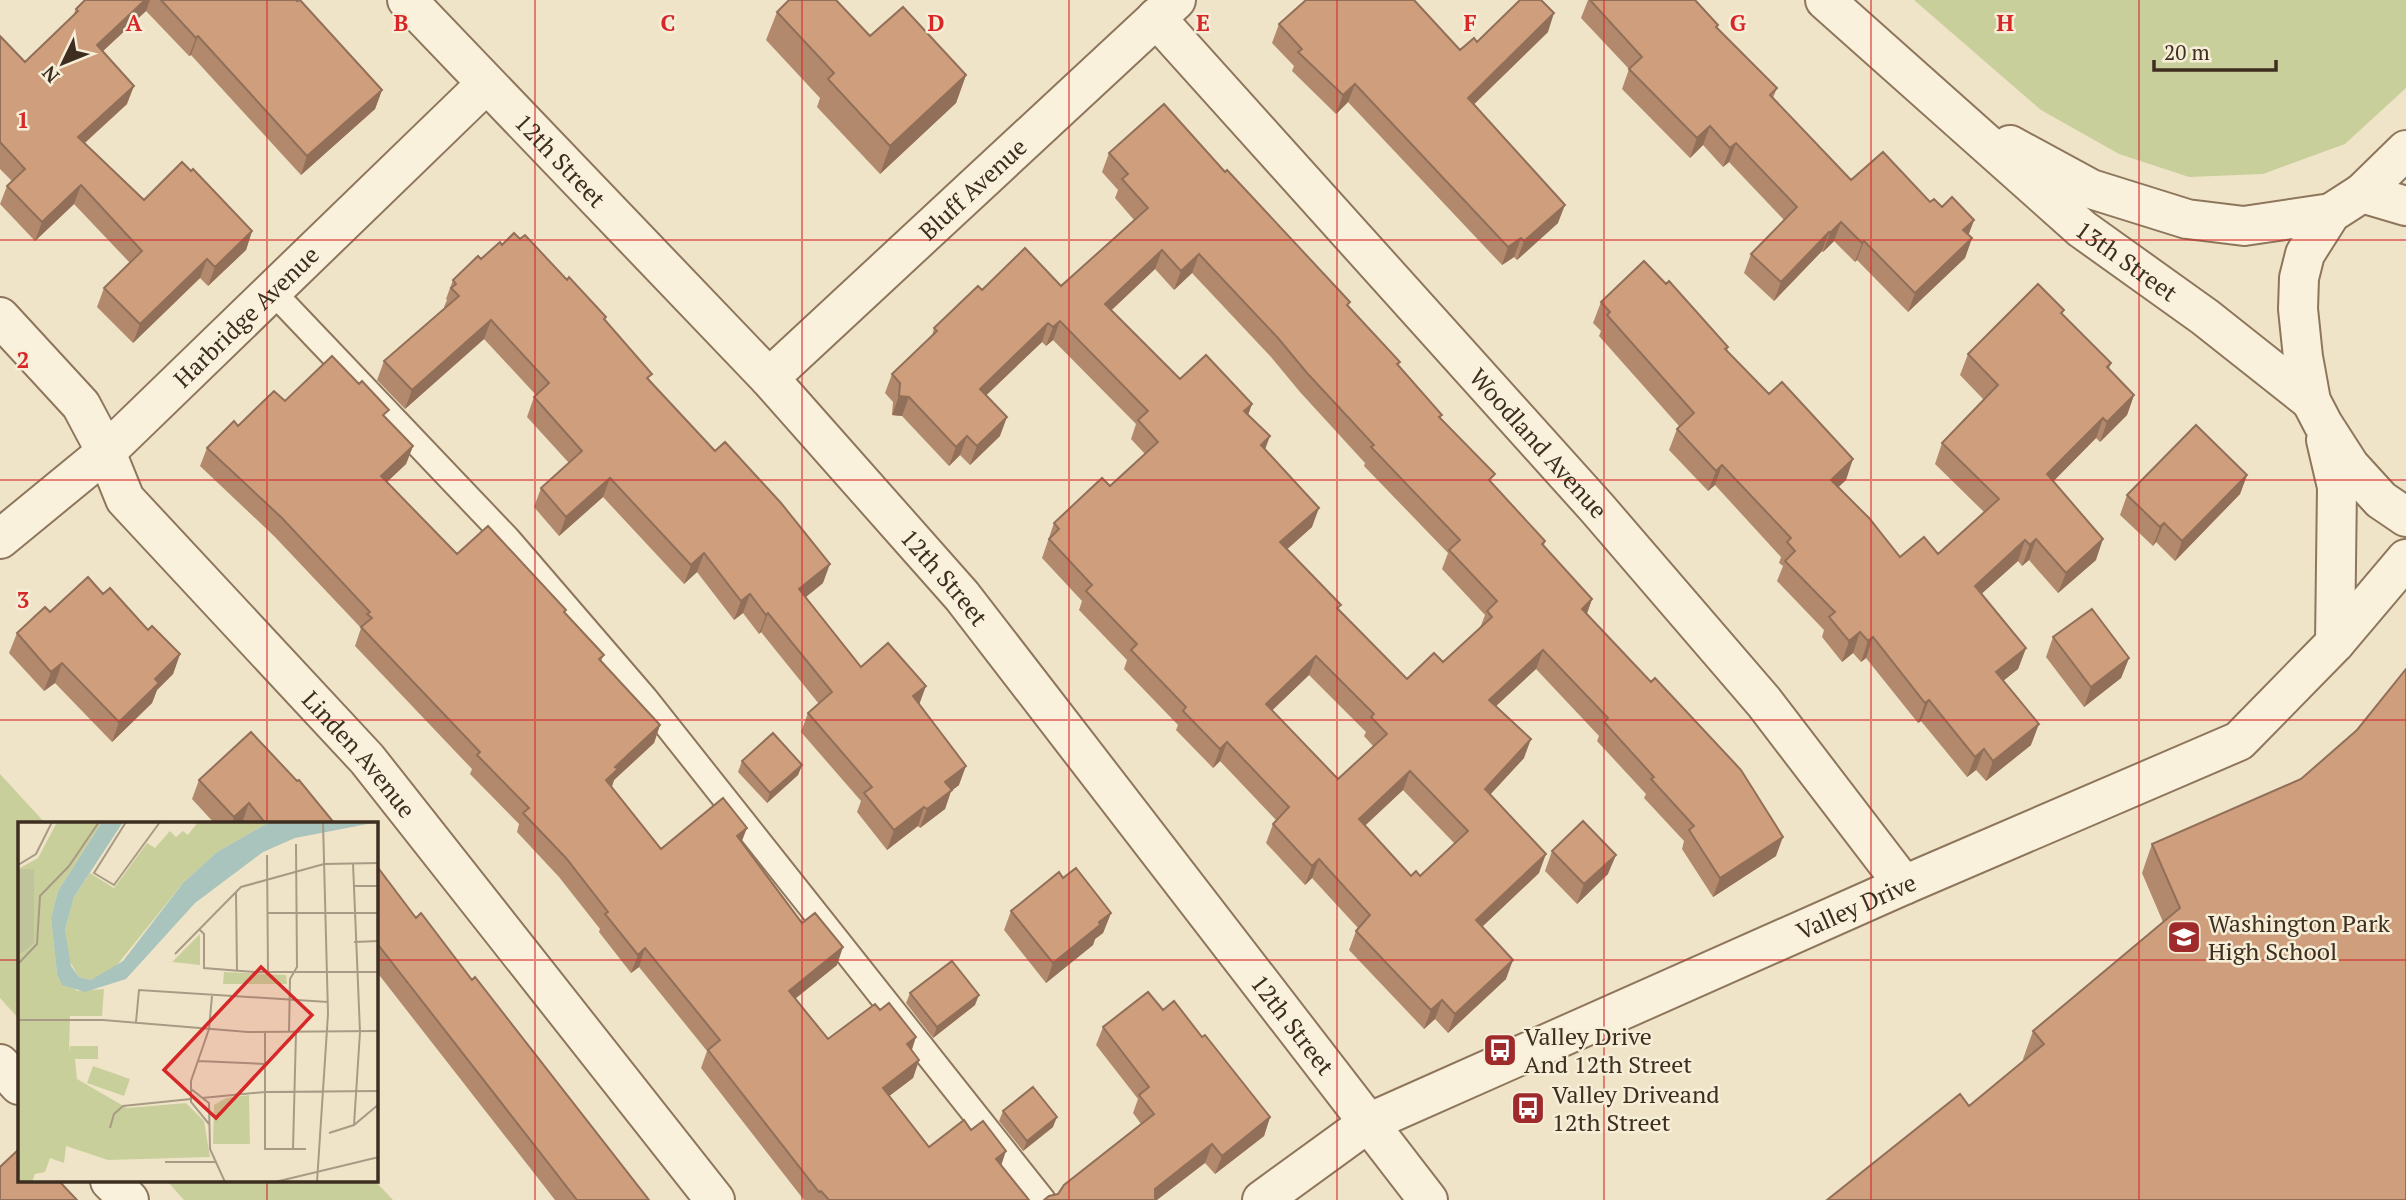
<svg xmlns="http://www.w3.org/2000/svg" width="2406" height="1200" font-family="'PT Serif',serif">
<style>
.green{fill:#c9cf9b}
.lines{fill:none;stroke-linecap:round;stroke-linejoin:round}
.service-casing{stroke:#8d765c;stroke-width:28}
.minor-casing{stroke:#8d765c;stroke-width:42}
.tertiary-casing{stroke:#8d765c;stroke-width:42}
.service{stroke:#faf1dc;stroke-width:24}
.minor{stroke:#faf1dc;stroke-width:38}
.tertiary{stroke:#faf1dc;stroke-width:38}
.wall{fill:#b2896c;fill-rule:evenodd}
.shaded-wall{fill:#916f58}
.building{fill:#cf9f7d;stroke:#916f58;stroke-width:2;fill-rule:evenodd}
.grid{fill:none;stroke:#d62828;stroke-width:2;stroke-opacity:0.55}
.labels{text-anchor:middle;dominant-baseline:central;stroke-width:5;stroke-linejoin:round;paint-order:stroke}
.street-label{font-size:24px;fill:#3d2e20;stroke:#f7eed8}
.poi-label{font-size:24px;fill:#3d2e20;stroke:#f7eed8;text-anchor:start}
.inset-road{fill:none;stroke:#a89b85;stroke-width:2}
.view{fill:#d62828;fill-opacity:0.15;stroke:#d62828;stroke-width:3.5}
.inset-edge{fill:none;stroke:#3d2e20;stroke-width:3.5}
.grid-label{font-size:23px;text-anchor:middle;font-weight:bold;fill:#d62828;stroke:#f7eed8;stroke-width:5;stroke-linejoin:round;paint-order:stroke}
</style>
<rect width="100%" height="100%" fill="#f0e4c8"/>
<path class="green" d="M 1914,0 L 2406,0 L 2406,88 L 2345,144 L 2263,174 L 2189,177 L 2119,154 L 2041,110 Z
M 0,774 L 46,824 L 19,824 L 19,1019 L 0,998 Z
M 167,1181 L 375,1181 L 393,1200 L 184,1200 Z"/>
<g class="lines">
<g class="service-casing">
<path id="service" d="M 272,291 L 508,539 L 645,698 L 1043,1200"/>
</g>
<g class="minor-casing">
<g id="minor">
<path id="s1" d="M 1825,0 L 2082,229 L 2205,317 L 2311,401"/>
<path id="s2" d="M 1156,18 L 1597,508 L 1764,702 L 1904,885"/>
<path d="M 2010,145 L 2091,189 L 2187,219 L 2244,226 L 2331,213"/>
<path d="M 2406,150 L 2362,193 L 2331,213 L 2305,254 L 2299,278 L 2298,309 L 2303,357 L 2311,401 L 2323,424 L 2350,466 L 2381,500 L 2406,517"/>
<path d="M 2362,193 L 2406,206"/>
<path id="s3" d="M 0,317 L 81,405 L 106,452 L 125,499 L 367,759 L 715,1200"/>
<path id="s4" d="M 769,378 L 1176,0"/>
<path d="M 2326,440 L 2337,487 L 2335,643"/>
<path id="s5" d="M 0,539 L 106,452 L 486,84"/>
<path d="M 0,1064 L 19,1085"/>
<path d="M 110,1181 L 129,1200"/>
<path id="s6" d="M 1262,1200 L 1368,1123 L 1904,885 L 2239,741 L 2335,643 L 2406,559"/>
</g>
</g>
<g class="tertiary-casing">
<g id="tertiary">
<path id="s7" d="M 407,0 L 769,378 L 962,596 L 1428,1200"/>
</g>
</g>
<use href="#service" class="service"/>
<use href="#minor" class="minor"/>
<use href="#tertiary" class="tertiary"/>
</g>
<path class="wall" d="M 85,0 L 296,0 L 382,90 L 375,109 L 301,175 L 191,55 L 189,56 L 146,11 L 103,51 L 127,104 L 85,143 L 144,200 L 252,231 L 246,250 L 208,286 L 200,278 L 133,343 L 97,307 L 104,288 L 130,263 L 74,204 L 35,241 L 0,204 L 7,186 L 12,181 L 0,169 L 0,36 L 25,62 L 73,16 L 76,9 Z
M 1588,0 L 1695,0 L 1718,25 L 1717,28 L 1777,88 L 1773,98 L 1851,180 L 1930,202 L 1974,220 L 1968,235 L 1972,238 L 1965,258 L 1908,312 L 1857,260 L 1855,262 L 1834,241 L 1823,252 L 1822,251 L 1774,301 L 1744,273 L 1751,254 L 1784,220 L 1729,162 L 1723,167 L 1703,145 L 1690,158 L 1622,89 L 1629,69 L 1581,18 Z
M 777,12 L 870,36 L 966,75 L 956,103 L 880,174 L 817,107 L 820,98 L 766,40 Z
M 1279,24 L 1460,50 L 1477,42 L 1548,32 L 1474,104 L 1558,223 L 1517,260 L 1514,257 L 1502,265 L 1348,102 L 1336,114 L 1292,71 L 1294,66 L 1272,43 Z
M 1109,153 L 1225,172 L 1400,362 L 1398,366 L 1491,483 L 1545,541 L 1544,546 L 1592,599 L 1587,614 L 1776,856 L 1713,897 L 1682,849 L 1684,841 L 1644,798 L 1646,794 L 1597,741 L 1599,736 L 1536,669 L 1496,706 L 1524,758 L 1490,794 L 1539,873 L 1482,927 L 1506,979 L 1448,1033 L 1435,1019 L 1424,1029 L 1349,950 L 1356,931 L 1358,928 L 1312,878 L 1305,885 L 1266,843 L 1273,824 L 1276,820 L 1220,761 L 1213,768 L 1176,730 L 1178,725 L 1124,669 L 1127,660 L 1079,610 L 1082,601 L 1042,558 L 1054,523 L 1110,486 L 1145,454 L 1131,439 L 1136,424 L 1053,340 L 1046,346 L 1042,342 L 986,395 L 1000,436 L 970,465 L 960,455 L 949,466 L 902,416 L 892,415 L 893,402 L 885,393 L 892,374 L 932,336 L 934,328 L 982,290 L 1061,286 L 1134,220 L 1115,198 L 1118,190 L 1102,172 ZM 1155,269 L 1174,290 L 1192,273 L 1271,357 L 1300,392 L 1365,463 L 1364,466 L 1448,553 L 1442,569 L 1485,615 L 1480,628 L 1443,662 L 1407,679 L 1339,610 L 1287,549 L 1312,527 L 1265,449 L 1248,415 L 1252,404 L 1180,379 L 1111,310 ZM 1309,675 L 1366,732 L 1364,736 L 1373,746 L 1338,779 L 1272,710 ZM 1403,790 L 1455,844 L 1420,876 L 1411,876 L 1365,825 Z
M 520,239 L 567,280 L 606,317 L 605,320 L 650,380 L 823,583 L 806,597 L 861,667 L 919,704 L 959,785 L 951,791 L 945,809 L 920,828 L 918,826 L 887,850 L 857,812 L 861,801 L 801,732 L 808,713 L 819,704 L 761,632 L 759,634 L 743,613 L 734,620 L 697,572 L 684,584 L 603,497 L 559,536 L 534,507 L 541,488 L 569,463 L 527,417 L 534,397 L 536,395 L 484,339 L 405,409 L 377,380 L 384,361 L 445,308 L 444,307 L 447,300 L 446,299 L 453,280 L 502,245 Z
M 1601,302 L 1728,347 L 1727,351 L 1846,480 L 1838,487 L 1900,557 L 1938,554 L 1984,512 L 1935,464 L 1942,443 L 1984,400 L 1960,375 L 1968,354 L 2064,310 L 2062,314 L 2111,363 L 2109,369 L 2134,395 L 2127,415 L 2100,442 L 2096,438 L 2053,481 L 2096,560 L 2058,593 L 2029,560 L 2022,566 L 2018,561 L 1981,594 L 2026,648 L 2018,669 L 2003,681 L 2031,745 L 1986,781 L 1976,770 L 1967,777 L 1921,721 L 1918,723 L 1866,658 L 1861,662 L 1853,653 L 1842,662 L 1822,637 L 1824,630 L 1777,581 L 1783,566 L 1779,563 L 1781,557 L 1715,485 L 1708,491 L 1669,450 L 1677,429 L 1679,426 L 1599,336 L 1601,331 L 1593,323 Z
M 359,384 L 386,418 L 413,446 L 406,464 L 387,482 L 457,554 L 565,613 L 604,655 L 601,661 L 660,725 L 654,743 L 614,780 L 612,787 L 661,849 L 742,842 L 802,923 L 837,965 L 795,999 L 828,1039 L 912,1050 L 919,1060 L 913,1078 L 889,1096 L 929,1147 L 1001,1165 L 1029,1200 L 804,1200 L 701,1068 L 707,1051 L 639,967 L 631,973 L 599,932 L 600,929 L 559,877 L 517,832 L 519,824 L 470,774 L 472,769 L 355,646 L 361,628 L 275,537 L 200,466 L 207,448 L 238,426 L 285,401 Z
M 2247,475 L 2240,494 L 2175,561 L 2156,542 L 2153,546 L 2120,515 L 2127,495 Z
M 103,594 L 180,654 L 173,674 L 157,690 L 152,703 L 112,742 L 55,683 L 44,691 L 9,653 L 17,633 L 50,612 Z
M 2053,637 L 2129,658 L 2121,678 L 2084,707 L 2046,657 Z
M 2357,730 L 2406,1200 L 1969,1106 L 2024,1061 L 2023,1059 L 2033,1031 L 2163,922 L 2142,873 L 2152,844 L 2301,779 Z
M 742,761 L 802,765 L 798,775 L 767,803 L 738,772 Z
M 199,780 L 335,824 L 243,824 L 242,823 L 241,824 L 215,824 L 192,799 Z
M 1552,851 L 1608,874 L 1577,904 L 1545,871 Z
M 376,865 L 416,918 L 472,980 L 649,1200 L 555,1200 L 376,971 Z
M 1063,878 L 1111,913 L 1103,933 L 1095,939 L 1093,945 L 1046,983 L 1004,930 L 1011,911 Z
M 910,993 L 975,1005 L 933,1038 L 906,1003 Z
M 1163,1010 L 1202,1037 L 1270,1117 L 1264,1136 L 1215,1174 L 1205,1163 L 1058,1194 L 1141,1124 L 1133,1113 L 1138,1099 L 1096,1045 L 1103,1027 Z
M 1003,1111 L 1053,1127 L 1023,1151 L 999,1121 Z"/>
<path class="shaded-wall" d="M 145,0 L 150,0 L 146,11 L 90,63 L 97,45 Z
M 1554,13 L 1548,32 L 1461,117 L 1468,98 Z
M 198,36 L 191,55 L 189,56 L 196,38 Z
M 966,75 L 956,103 L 880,174 L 890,146 Z
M 1355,84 L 1348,102 L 1336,114 L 1343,95 Z
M 134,86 L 127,104 L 71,155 L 78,137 Z
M 382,90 L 375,109 L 301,175 L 307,156 Z
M 1710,126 L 1703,145 L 1690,158 L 1697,138 Z
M 1736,143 L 1729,162 L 1723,167 L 1730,148 Z
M 81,185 L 74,204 L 35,241 L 42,222 Z
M 1565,205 L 1558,223 L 1517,260 L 1524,241 Z
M 1974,220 L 1967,239 L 1963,230 Z
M 1841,222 L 1834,241 L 1823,252 L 1830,233 Z
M 252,231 L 246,250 L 208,286 L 215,267 Z
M 1829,232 L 1822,251 L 1774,301 L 1781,282 Z
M 1521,238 L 1514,257 L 1502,265 L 1508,247 Z
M 1972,238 L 1965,258 L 1908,312 L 1915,293 Z
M 1864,241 L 1857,260 L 1855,262 L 1862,243 Z
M 1162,250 L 1155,269 L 1098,323 L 1105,304 Z
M 1199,254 L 1192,273 L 1174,290 L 1181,271 Z
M 207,259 L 200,278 L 133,343 L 140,324 Z
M 491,320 L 484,339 L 405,409 L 412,390 Z
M 1060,321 L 1053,340 L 1046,346 L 1053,327 Z
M 1048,323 L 1042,342 L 973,408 L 980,389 Z
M 2134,395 L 2127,415 L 2100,442 L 2107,422 Z
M 899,396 L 909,397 L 902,416 L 892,415 Z
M 1252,404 L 1245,423 L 1244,411 Z
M 1007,417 L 1000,436 L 970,465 L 977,446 Z
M 2103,418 L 2096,438 L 2040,495 L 2047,474 Z
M 967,436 L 960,455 L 949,466 L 956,447 Z
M 1270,436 L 1263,455 L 1261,445 Z
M 413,446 L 406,464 L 374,494 L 381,476 Z
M 1853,459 L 1846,480 L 1824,501 L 1831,480 Z
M 1722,465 L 1715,485 L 1708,491 L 1716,471 Z
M 2247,475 L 2240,494 L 2175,561 L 2182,541 Z
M 610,478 L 603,497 L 559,536 L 566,517 Z
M 1319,508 L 1312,527 L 1274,561 L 1280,542 Z
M 2164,523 L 2156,542 L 2153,546 L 2160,527 Z
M 2036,539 L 2029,560 L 2022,566 L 2030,545 Z
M 2103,539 L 2096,560 L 2058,593 L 2066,573 Z
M 2025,540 L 2018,561 L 1967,607 L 1975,586 Z
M 704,553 L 697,572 L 684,584 L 691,565 Z
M 830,564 L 823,583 L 792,608 L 799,589 Z
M 750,594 L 743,613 L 734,620 L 741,601 Z
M 1592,599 L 1585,618 L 1582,609 Z
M 768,613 L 761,632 L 759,634 L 766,615 Z
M 1860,632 L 1853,653 L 1842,662 L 1849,641 Z
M 1873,637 L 1866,658 L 1861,662 L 1868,641 Z
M 2026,648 L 2018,669 L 1989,692 L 1996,672 Z
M 1543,650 L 1536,669 L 1482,719 L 1489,700 Z
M 180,654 L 173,674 L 157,690 L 152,703 L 112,742 L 119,722 L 155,679 Z
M 1316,656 L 1309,675 L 1259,723 L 1266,704 Z
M 2129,658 L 2121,678 L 2084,707 L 2091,687 Z
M 62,663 L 55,683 L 44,691 L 51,672 Z
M 926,686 L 919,705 L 913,696 Z
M 1929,700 L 1921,721 L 1918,723 L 1925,703 Z
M 2039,724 L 2031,745 L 1986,781 L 1993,761 Z
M 660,725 L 654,743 L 614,780 L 611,788 L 606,780 L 615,767 Z
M 1531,739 L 1524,758 L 1478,808 L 1485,789 Z
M 1227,742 L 1220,761 L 1213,768 L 1220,749 Z
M 1984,749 L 1976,770 L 1967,777 L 1975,757 Z
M 802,765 L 798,775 L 767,803 L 770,793 Z
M 966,766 L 959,785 L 951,791 L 945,809 L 920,828 L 927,809 L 945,782 Z
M 1410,771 L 1403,790 L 1352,838 L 1359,819 Z
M 249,803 L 242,823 L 241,824 L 232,824 L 234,817 Z
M 924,807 L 918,826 L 887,850 L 894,830 Z
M 747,828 L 740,846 L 737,836 Z
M 1783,837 L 1776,856 L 1713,897 L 1720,878 Z
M 1546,854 L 1539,873 L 1469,939 L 1476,920 Z
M 1616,855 L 1608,874 L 1577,904 L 1584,884 Z
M 1319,859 L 1312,878 L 1305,885 L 1312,866 Z
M 1111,913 L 1103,933 L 1095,939 L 1093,945 L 1046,983 L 1053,963 Z
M 843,947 L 837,965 L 782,1009 L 789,991 Z
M 645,948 L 639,967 L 631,973 L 638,955 Z
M 1513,960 L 1506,979 L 1448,1033 L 1455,1014 Z
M 979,995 L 975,1005 L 933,1038 L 937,1027 Z
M 1442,1000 L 1435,1019 L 1424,1029 L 1431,1010 Z
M 916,1037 L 910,1056 L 907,1044 Z
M 919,1060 L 913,1078 L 876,1106 L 883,1088 Z
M 1057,1117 L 1053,1127 L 1023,1151 L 1027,1141 Z
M 1270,1117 L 1264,1136 L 1215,1174 L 1222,1156 Z
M 1212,1144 L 1205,1163 L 1157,1200 L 1150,1200 L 1155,1189 Z
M 1006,1151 L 1000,1169 L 996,1159 Z"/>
<path class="building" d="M 85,0 L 145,0 L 97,45 L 134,86 L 78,137 L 144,200 L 182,162 L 191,171 L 193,169 L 252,231 L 215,267 L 207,259 L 140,324 L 104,288 L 142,251 L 81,185 L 42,222 L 7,186 L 25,169 L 0,142 L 0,36 L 25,62 L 78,11 L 76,9 Z
M 161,0 L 296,0 L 297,1 L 300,0 L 382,90 L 307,156 L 198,36 L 196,38 Z
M 789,0 L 836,0 L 870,36 L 903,7 L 966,75 L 890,146 L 828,79 L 834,73 L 777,12 Z
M 1306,0 L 1414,0 L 1460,50 L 1474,38 L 1477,42 L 1520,0 L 1541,0 L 1554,13 L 1468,98 L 1565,205 L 1524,241 L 1521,238 L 1508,247 L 1355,84 L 1343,95 L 1298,52 L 1302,49 L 1279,24 Z
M 1590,0 L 1695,0 L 1718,25 L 1716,27 L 1777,88 L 1770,95 L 1851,180 L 1883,152 L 1930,202 L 1934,199 L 1942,207 L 1952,197 L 1974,220 L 1963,230 L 1972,238 L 1915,293 L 1864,241 L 1862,243 L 1841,222 L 1830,233 L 1829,232 L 1781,282 L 1751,254 L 1797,207 L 1736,143 L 1730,148 L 1710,126 L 1697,138 L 1629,69 L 1642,57 Z
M 1164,104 L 1225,172 L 1227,170 L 1350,302 L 1347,305 L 1400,362 L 1397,364 L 1442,415 L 1439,417 L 1495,474 L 1489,480 L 1545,541 L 1542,544 L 1592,599 L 1582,609 L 1651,682 L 1655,678 L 1741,770 L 1783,837 L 1720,878 L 1689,830 L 1694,826 L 1651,779 L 1654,777 L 1604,722 L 1608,718 L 1543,650 L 1489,700 L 1531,739 L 1485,789 L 1546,854 L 1476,920 L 1513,960 L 1455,1014 L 1442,1000 L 1431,1010 L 1356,931 L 1370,915 L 1319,859 L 1312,866 L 1273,824 L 1289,807 L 1227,742 L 1220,749 L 1183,711 L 1186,707 L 1131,650 L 1137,644 L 1086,591 L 1092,585 L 1049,539 L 1059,529 L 1054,523 L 1102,478 L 1110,486 L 1158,442 L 1138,420 L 1148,411 L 1060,321 L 1053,327 L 1048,323 L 980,389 L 1007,417 L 977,446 L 967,436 L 956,447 L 909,397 L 899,396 L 900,383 L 892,374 L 937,331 L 934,328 L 978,286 L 982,290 L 1025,248 L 1061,286 L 1148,208 L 1122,179 L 1128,174 L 1109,153 ZM 1162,250 L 1181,271 L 1199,254 L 1278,338 L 1307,373 L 1374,445 L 1371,447 L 1460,540 L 1449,550 L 1497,601 L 1487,611 L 1492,617 L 1443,662 L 1434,653 L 1407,679 L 1337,608 L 1341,605 L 1280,542 L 1319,508 L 1261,445 L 1270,436 L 1244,411 L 1252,404 L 1206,355 L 1180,379 L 1105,304 ZM 1316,656 L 1374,714 L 1371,717 L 1387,734 L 1338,779 L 1266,704 ZM 1410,771 L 1468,831 L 1420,876 L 1416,871 L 1411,876 L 1359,819 Z
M 514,233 L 520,239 L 525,235 L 567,280 L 569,277 L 606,317 L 604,319 L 652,374 L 647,378 L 715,451 L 725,442 L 781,503 L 830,564 L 799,589 L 861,667 L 888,643 L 926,686 L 913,696 L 966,766 L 945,782 L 952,790 L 927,809 L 924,807 L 894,830 L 864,793 L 872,787 L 808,713 L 832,692 L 768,613 L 766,615 L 750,594 L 741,601 L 704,553 L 691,565 L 610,478 L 566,517 L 541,488 L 582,451 L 534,397 L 549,383 L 491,320 L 412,390 L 384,361 L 459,296 L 451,288 L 456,284 L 453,280 L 478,256 L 481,259 L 500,242 L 502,245 Z
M 1644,261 L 1666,284 L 1669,281 L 1728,347 L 1725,349 L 1769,394 L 1782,382 L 1853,459 L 1831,480 L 1869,518 L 1900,557 L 1924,537 L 1938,554 L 1999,499 L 1942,443 L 1998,385 L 1968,354 L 2038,284 L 2064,310 L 2061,313 L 2111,363 L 2107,367 L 2134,395 L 2107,422 L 2103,418 L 2047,474 L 2103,539 L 2066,573 L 2036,539 L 2030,545 L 2025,540 L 1975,586 L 2026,648 L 1996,672 L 2039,724 L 1993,761 L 1984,749 L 1975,757 L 1929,700 L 1925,703 L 1873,637 L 1868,641 L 1860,632 L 1849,641 L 1829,617 L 1835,612 L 1785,561 L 1795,551 L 1787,542 L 1791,538 L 1722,465 L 1716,471 L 1677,429 L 1694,413 L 1607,315 L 1610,312 L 1601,302 Z
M 332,356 L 359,384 L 362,381 L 389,410 L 383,415 L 413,446 L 381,476 L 457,554 L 488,526 L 566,610 L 564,612 L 604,655 L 599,659 L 660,725 L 615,767 L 618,769 L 606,780 L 661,849 L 723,798 L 747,828 L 737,836 L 802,923 L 815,913 L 843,947 L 789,991 L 828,1039 L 875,1004 L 880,1010 L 889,1003 L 916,1037 L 907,1044 L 919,1060 L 883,1088 L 929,1147 L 964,1120 L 971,1130 L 983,1121 L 1006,1151 L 996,1159 L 1029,1200 L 829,1200 L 821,1191 L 819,1192 L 708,1050 L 720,1040 L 645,948 L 638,955 L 605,914 L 608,912 L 566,858 L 523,813 L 529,808 L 477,755 L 480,752 L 361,627 L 372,618 L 367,614 L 370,612 L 282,518 L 207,448 L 234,421 L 238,426 L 274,391 L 285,401 Z
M 2196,425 L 2247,475 L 2182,541 L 2164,523 L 2160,527 L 2127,495 Z
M 88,577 L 103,594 L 110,588 L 148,630 L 152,626 L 180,654 L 155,679 L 159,683 L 119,722 L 62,663 L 51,672 L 17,633 L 45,607 L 50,612 Z
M 2092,609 L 2129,658 L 2091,687 L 2053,637 Z
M 2406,669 L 2406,1200 L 1827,1200 L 1960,1094 L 1969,1106 L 2044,1044 L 2033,1031 L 2180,908 L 2152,844 L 2301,779 L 2357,730 Z
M 251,732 L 297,781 L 299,780 L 335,824 L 266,824 L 249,803 L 234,817 L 199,780 Z
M 773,733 L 802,765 L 770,793 L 742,761 Z
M 1583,821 L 1616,855 L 1584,884 L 1552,851 Z
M 376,865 L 416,918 L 421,913 L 472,980 L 475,977 L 649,1200 L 577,1200 L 376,942 Z
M 1076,868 L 1111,913 L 1099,922 L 1100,925 L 1053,963 L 1011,911 L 1059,872 L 1063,878 Z
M 952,961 L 979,995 L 937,1027 L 910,993 Z
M 1148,992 L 1163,1010 L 1174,1001 L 1202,1037 L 1205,1035 L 1270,1117 L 1222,1156 L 1212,1144 L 1155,1189 L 1155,1200 L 1044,1200 L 1049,1196 L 1058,1194 L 1064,1185 L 1154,1114 L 1139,1095 L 1149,1087 L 1103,1027 Z
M 1033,1087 L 1057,1117 L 1027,1141 L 1003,1111 Z
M 19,1149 L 19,1181 L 59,1181 L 77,1200 L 0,1200 L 0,1167 Z"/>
<path class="grid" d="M 267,0 L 267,824M 535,0 L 535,1200M 802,0 L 802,1200M 1069,0 L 1069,1200M 1337,0 L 1337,1200M 1604,0 L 1604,1200M 1871,0 L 1871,1200M 2139,0 L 2139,1200M 0,240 L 2406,240M 0,480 L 2406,480M 0,720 L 2406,720M 0,960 L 19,960M 376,960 L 2406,960M 267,1181 L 267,1200"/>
<defs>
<g id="school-square" transform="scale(1.75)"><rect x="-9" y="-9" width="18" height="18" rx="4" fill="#9e2a2b" stroke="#f7eed8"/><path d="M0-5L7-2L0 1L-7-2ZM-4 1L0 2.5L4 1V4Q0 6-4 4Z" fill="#fff"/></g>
<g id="bus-square" transform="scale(1.75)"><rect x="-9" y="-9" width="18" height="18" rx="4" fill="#9e2a2b" stroke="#f7eed8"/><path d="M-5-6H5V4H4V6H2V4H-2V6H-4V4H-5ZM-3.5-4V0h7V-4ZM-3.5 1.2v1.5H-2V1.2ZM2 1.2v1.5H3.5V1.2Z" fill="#fff"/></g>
</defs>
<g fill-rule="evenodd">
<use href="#school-square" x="2184" y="937"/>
<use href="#bus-square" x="1500" y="1050"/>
<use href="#bus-square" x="1528" y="1108"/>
</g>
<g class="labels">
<g class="street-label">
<text stroke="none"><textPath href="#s7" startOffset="222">12th Street</textPath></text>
<text stroke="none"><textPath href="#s4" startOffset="278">Bluff Avenue</textPath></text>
<text stroke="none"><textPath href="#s1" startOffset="399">13th Street</textPath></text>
<text stroke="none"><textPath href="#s5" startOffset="332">Harbridge Avenue</textPath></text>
<text stroke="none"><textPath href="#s2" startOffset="572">Woodland Avenue</textPath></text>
<text stroke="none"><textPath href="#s7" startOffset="789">12th Street</textPath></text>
<text stroke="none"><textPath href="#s3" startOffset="570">Linden Avenue</textPath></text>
<text stroke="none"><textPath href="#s6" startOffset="665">Valley Drive</textPath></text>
<text stroke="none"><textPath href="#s7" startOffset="1356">12th Street</textPath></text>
</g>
<g class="poi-label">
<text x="2208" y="923">Washington Park<tspan x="2208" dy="28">High School</tspan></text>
<text x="1524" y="1036">Valley Drive<tspan x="1524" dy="28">And 12th Street</tspan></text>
<text x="1552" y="1094">Valley Driveand<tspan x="1552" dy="28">12th Street</tspan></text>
</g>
</g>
<g transform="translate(18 822)">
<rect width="360" height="360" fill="#f0e4c8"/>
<path d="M 39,0 L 84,0 L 40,69 L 33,96 L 39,152 L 59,169 L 86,167 L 84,194 L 52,194 L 51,230 L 52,224 L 80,224 L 80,237 L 57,237 L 59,257 L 109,286 L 168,281 L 186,299 L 192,335 L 90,338 L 48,324 L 46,341 L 32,336 L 27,350 L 17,352 L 14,360 L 0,360 L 0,134 L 4,131 L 15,47 L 0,47 L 20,36 ZM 180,0 L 251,0 L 199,30 L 165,61 L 95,148 L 73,158 L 61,155 L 49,135 L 47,108 L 56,75 L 72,51 L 96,66 L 129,21 L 137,26 L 152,9 L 158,15 L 165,9 L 170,13 ZM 182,112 L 182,143 L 154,140 ZM 206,150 L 268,153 L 269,162 L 205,162 ZM 75,244 L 112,257 L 106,274 L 69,261 ZM 231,273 L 232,322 L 195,322 L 196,283 L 208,276 Z" fill="#c9cf9b"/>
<path d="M 0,47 L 16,47 L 16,121 L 0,134 Z" fill="#bfc49a"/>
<path d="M 84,0 L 105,0 L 56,75 L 47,108 L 53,144 L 61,155 L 73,158 L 105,139 L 165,61 L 199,30 L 251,0 L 360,0 L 277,16 L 245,30 L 177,81 L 108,157 L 67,170 L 44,163 L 39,152 L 33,96 L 40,69 Z" fill="#a9c4bc"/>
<path class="inset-road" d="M 108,0 L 76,51 L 96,63 L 142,0M 249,33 L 250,150M 335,41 L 342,210 L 336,303M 0,43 L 18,32 L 34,0M 336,64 L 361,64M 218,70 L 219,149M 250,91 L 361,91M 181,107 L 186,112 L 186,146 L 236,150 L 361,150M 336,120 L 361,119M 157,132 L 223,65 L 306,42 L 361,41M 0,142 L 19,122 L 22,74 L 51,44 L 81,0M 0,198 L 85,198 L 230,210 L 361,209M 118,200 L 121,168 L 310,180M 271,210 L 272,157 L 279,145 L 278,22M 247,211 L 247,327 L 288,327M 180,239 L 247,242M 173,267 L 191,281 L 192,327 L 207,360M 184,276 L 247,270 L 361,269M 191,302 L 173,280 L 173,259 L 191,207 L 194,174M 92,306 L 96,292 L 105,284 L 173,277M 311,311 L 336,303 L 361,282M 275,327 L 278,210M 147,340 L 198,340M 257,360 L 361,335M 299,360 L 310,192 L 305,0"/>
<path class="view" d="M 243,145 L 294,193 L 198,296 L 146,248 Z"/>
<rect width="360" height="360" class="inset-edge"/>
</g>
<g class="grid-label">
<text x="134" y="31">A</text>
<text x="401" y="31">B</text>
<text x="668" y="31">C</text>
<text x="936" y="31">D</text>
<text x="1203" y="31">E</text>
<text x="1470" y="31">F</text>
<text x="1738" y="31">G</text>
<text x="2005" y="31">H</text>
<text x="23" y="128">1</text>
<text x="23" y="368">2</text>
<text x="23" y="608">3</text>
</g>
<g transform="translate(63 63) rotate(227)" stroke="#f7eed8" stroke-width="5" paint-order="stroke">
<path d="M0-5L12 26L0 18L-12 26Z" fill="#3d2e20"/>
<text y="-10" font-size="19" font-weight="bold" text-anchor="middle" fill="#3d2e20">N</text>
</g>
<path d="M2154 60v10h122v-10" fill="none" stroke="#3d2e20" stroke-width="3.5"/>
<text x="2164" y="60" font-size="21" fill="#3d2e20" stroke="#f7eed8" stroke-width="5" paint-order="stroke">20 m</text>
</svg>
